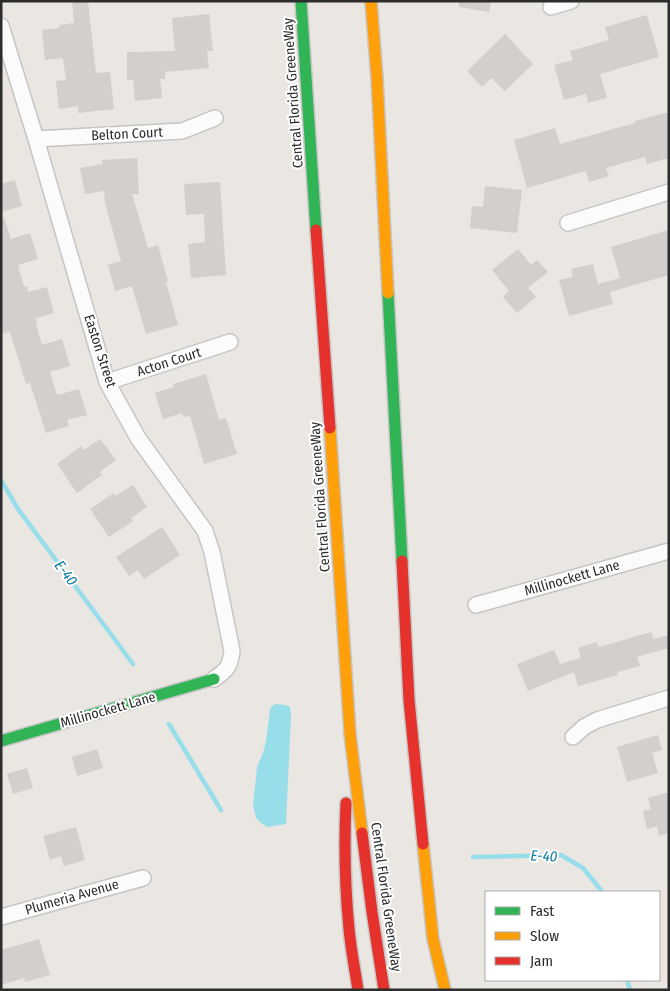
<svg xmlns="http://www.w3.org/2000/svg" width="670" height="991" font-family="'Fira Sans Condensed',sans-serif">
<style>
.water{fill:#98deea}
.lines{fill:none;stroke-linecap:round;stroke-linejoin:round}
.stream{stroke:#98deea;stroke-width:4.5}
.building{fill:#d2cfcc}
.street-casing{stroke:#c6c5c5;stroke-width:18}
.fast-casing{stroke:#c6c5c5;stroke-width:14}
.slow-casing{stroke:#c6c5c5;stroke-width:14}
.jam-casing{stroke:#c6c5c5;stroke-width:14}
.street{stroke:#fcfbfb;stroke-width:15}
.fast{stroke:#30b455;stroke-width:11}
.slow{stroke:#ff9f0a;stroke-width:11}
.jam{stroke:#e5322d;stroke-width:11}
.labels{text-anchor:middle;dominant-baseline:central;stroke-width:4;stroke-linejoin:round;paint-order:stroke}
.street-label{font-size:14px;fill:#2d2d2d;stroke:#fff}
.water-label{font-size:15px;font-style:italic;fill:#0f7c9e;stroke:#fff}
</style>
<rect width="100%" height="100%" fill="#eae6e2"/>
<path class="water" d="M 275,704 L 286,705 L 290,707 L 291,716 L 286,824 L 268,827 L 262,824 L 256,818 L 253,805 L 257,767 L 263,753 L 266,741 L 270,710 L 272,706 Z"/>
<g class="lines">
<path class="stream" d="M 1,480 L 18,509 L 133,664
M 169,724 L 221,810
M 473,857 L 561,855 L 583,868 L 601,890 L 601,892
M 627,980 L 630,990"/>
</g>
<path class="building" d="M 72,1 L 88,1 L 96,73 L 110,72 L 114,109 L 78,113 L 78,106 L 59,109 L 56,81 L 66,80 L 63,58 L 45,60 L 42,30 L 59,28 L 59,25 L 74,23 Z
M 459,1 L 491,1 L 489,12 L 459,7 Z
M 209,14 L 213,51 L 207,51 L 209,68 L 165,72 L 165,79 L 160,79 L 162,98 L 135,101 L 133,80 L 127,80 L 127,52 L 175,51 L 172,18 Z
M 647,15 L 659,57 L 600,74 L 607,98 L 588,103 L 586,94 L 564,100 L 554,65 L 573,60 L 570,51 L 609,40 L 605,27 Z
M 505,34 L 533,64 L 505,91 L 491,78 L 482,87 L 467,71 Z
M 669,112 L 669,158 L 647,164 L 645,157 L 606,168 L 609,176 L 589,182 L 586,171 L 527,188 L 514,140 L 555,128 L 560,144 L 635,123 L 635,121 Z
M 137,158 L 139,194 L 132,194 L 148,248 L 158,245 L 168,281 L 166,282 L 178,325 L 146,334 L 132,286 L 115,291 L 108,265 L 121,261 L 105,203 L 104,191 L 85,194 L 80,168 L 103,164 L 102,160 Z
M 15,180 L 22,206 L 1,212 L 1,184 Z
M 220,182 L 226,275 L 191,278 L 188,244 L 205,242 L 204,214 L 186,215 L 184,184 Z
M 485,186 L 522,190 L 517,233 L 470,228 L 472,206 L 483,207 Z
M 4,217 L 11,239 L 30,233 L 38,259 L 18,265 L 24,287 L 27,286 L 28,292 L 47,287 L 54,313 L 36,318 L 37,324 L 36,324 L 42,345 L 62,339 L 70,366 L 50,372 L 57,395 L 79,389 L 87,415 L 67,420 L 69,426 L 46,433 L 30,383 L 26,384 L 10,332 L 1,334 L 1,218 Z
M 669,230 L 669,275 L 610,292 L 613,304 L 569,316 L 559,280 L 573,277 L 571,269 L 593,264 L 598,284 L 620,278 L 611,247 Z
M 518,249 L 531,265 L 537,260 L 548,272 L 528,288 L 536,297 L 517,313 L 503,297 L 509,291 L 492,270 Z
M 206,374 L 219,420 L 226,418 L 237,454 L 204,464 L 190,416 L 183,417 L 182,413 L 163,419 L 155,393 L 174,387 L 173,384 Z
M 100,439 L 116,460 L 100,472 L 102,475 L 77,493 L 57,464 L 81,446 L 84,450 Z
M 133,485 L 147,507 L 131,518 L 133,521 L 109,537 L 90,509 L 114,493 L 115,496 Z
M 162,527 L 180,555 L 144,579 L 138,570 L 129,576 L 116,557 Z
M 651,632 L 654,639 L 669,635 L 669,648 L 637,657 L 640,666 L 617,672 L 618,675 L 578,686 L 574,672 L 528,691 L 517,664 L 554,650 L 560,664 L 581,658 L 578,648 L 597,642 L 599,647 Z
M 658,735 L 662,750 L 652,753 L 658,773 L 627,782 L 617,747 Z
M 97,749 L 103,768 L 77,776 L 72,757 Z
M 27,768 L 33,788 L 13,794 L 7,774 Z
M 669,792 L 669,833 L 659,836 L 657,826 L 647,829 L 643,811 L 651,809 L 648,798 Z
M 76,827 L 85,860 L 64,866 L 61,856 L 50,860 L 43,836 Z
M 39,939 L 50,975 L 25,982 L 24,978 L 1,985 L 1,950 Z"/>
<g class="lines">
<g class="street-casing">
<path id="street" d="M 551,7 L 571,1
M 1,26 L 36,139 L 107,382 L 138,438 L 205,531 L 212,552 L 232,651 C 230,667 227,670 214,679
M 36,139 L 182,131 L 215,118
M 568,223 L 669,192
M 107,382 L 230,342
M 476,605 L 669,551
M 573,737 L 584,727 L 597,720 L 669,698
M 1,917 L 143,878"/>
</g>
<g class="fast-casing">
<path id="fast" d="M 301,1 L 316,230
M 388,293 L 402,561
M 1,741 L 214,679"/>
</g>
<g class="slow-casing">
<path id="slow" d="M 371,1 L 377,78 L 388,293
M 330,428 L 350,734 L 362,833
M 423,844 L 433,939 L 445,990"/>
</g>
<g class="jam-casing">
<path id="jam" d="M 316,230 L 330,428
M 402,561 L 409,700 L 423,844
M 346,803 C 344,845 345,887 349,929 C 351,950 355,970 358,990
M 362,833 L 372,912 L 384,990"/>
</g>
<use href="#street" class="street"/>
<use href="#fast" class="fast"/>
<use href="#slow" class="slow"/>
<use href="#jam" class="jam"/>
</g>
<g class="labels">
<g class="street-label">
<text transform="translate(293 93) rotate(-94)">Central Florida GreeneWay</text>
<text transform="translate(127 134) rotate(-3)">Belton Court</text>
<text transform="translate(100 351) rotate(72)">Easton Street</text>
<text transform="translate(169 362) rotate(-18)">Acton Court</text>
<text transform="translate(320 497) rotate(-94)">Central Florida GreeneWay</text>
<text transform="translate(572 578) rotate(-16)">Millinockett Lane</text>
<text transform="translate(108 710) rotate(-16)">Millinockett Lane</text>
<text transform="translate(72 897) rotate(-16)">Plumeria Avenue</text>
<text transform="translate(386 897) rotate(82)">Central Florida GreeneWay</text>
</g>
<g class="water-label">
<text transform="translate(66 573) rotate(53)">E-40</text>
<text transform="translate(544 856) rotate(2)">E-40</text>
</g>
</g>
<rect width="670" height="991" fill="none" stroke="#2d2d2d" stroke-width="5"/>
<rect x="485" y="891" width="175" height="90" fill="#ffffff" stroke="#ababab"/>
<rect x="495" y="907" width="25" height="8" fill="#30b455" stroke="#ababab"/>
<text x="530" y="916" font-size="15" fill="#2d2d2d">Fast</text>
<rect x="495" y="932" width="25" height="8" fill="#ff9f0a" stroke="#ababab"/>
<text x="530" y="941" font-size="15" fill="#2d2d2d">Slow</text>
<rect x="495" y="957" width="25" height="8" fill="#e5322d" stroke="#ababab"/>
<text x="530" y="966" font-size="15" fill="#2d2d2d">Jam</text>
</svg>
